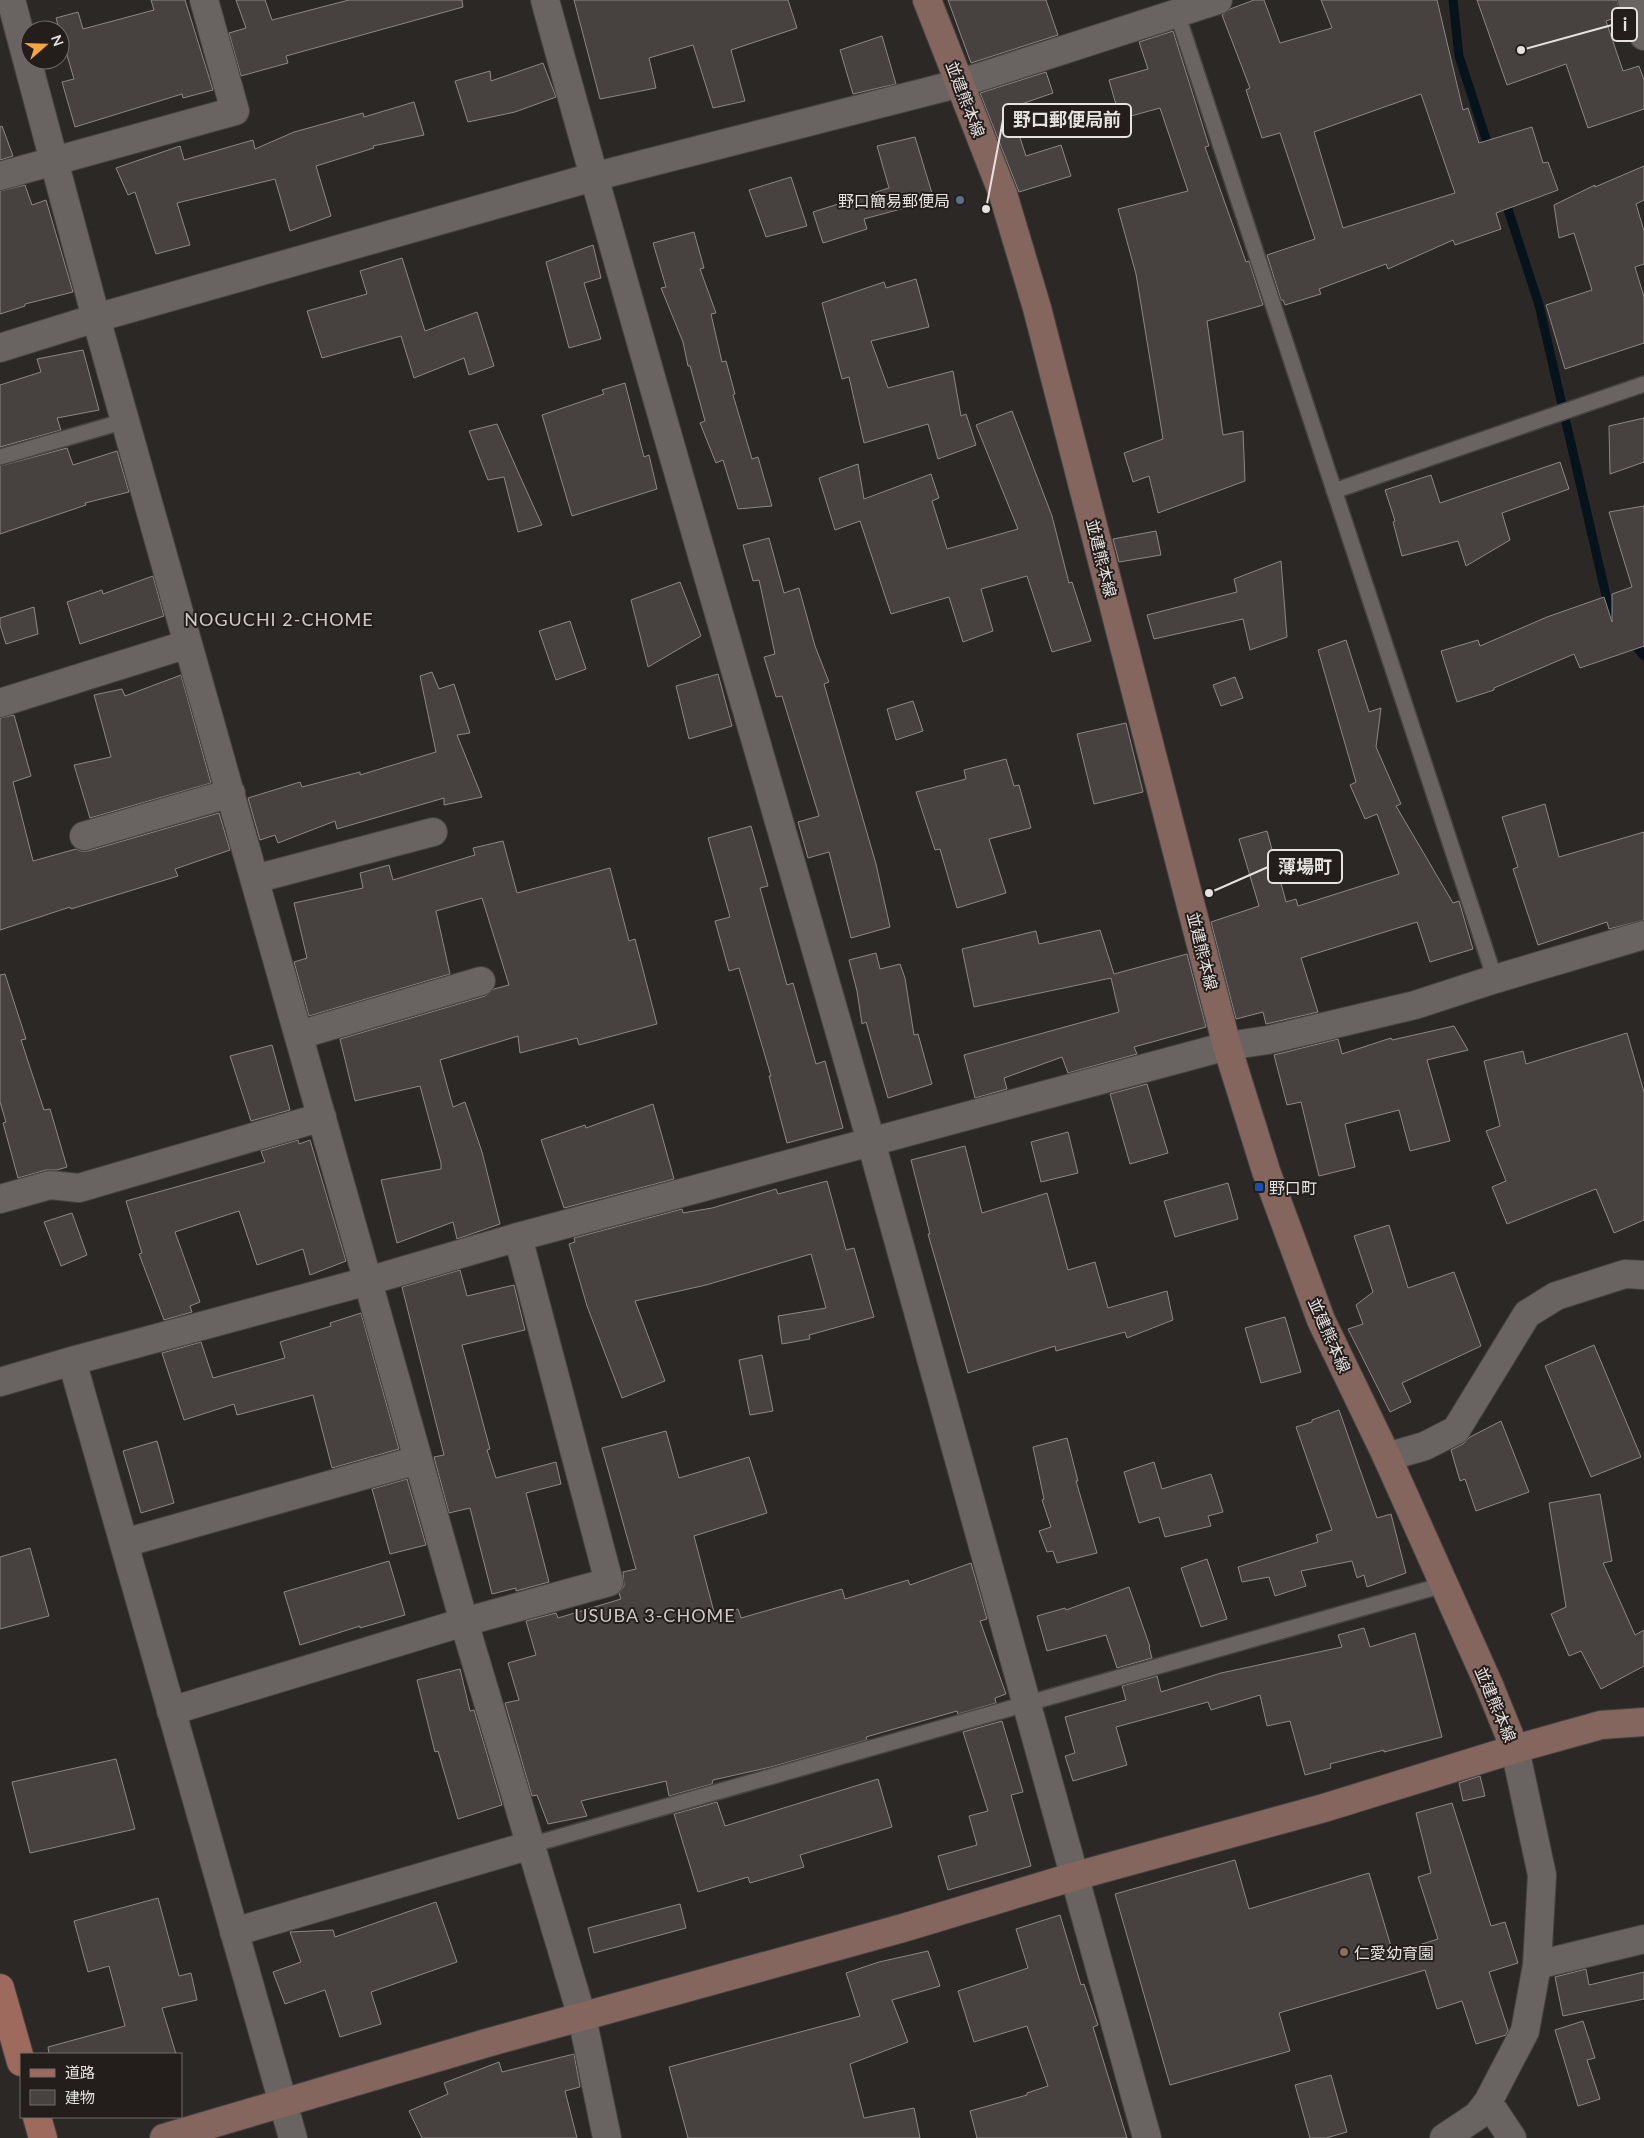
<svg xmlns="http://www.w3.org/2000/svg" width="1644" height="2138" font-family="Lato,'Noto Sans JP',sans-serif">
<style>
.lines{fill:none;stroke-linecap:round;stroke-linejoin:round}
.stream{stroke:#07131a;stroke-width:9}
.building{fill:#474240;stroke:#8d8785;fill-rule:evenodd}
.lane-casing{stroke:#474341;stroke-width:18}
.street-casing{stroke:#474341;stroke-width:30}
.secondary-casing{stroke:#474341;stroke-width:30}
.primary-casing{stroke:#474341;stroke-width:30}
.lane{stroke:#696361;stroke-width:15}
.street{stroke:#696361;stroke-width:28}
.secondary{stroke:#84665f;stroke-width:28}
.primary{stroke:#9e6a5d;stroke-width:28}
.service-dot{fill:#5c6f8a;stroke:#231e1c;stroke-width:2}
.transit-dot{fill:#1a4fb4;stroke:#231e1c;stroke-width:2}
.education-dot{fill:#8d6e63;stroke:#231e1c;stroke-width:2}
.labels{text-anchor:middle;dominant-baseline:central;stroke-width:4;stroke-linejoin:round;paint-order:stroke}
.street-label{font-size:16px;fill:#e5e2e0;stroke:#231e1c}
.poi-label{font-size:16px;fill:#e5e2e0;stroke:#231e1c;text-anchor:start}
.neighbourhood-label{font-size:18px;letter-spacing:1px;fill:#cfc9c7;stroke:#231e1c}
.leader{fill:none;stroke:#e5e2e0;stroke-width:2}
.callout-dot{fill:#e5e2e0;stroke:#231e1c;stroke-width:2}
.callout{fill:#231e1c;stroke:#e5e2e0;stroke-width:2}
.callout-label{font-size:18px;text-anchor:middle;font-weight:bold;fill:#e5e2e0}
</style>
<rect width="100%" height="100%" fill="#2c2826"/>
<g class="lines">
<path class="stream" d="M 1453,0 L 1459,56 L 1490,151
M 1504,197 L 1539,305 L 1611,617 L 1620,627
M 1630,639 L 1644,656"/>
</g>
<path class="building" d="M 151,0 L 185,0 L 213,90 L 183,98 L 182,94 L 75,127 L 62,82 L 74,79 L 56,18 L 78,12 L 83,29 L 154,10 Z
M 236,0 L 265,0 L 272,20 L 349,0 L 462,0 L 463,7 L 286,56 L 288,63 L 241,76 L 229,33 L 246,28 Z
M 574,0 L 788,0 L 797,28 L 731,50 L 745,101 L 713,108 L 693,45 L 649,58 L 656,88 L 600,99 Z
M 948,0 L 1046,0 L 1058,35 L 971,63 Z
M 1254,0 L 1264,0 L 1280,43 L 1332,28 L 1321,0 L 1437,0 L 1463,110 L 1468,108 L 1479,143 L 1532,127 L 1543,163 L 1548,162 L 1558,190 L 1496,213 L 1501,229 L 1455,245 L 1453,240 L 1388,269 L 1386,264 L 1319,289 L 1321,294 L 1285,305 L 1283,300 L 1281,300 L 1267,255 L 1315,239 L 1280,133 L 1262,138 L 1246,90 L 1250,88 L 1222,15 L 1230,9 ZM 1421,94 L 1455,193 L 1343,228 L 1314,132 Z
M 1477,0 L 1617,0 L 1621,16 L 1606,21 L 1623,71 L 1639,66 L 1644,80 L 1644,109 L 1588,128 L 1566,64 L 1507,85 Z
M 1173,31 L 1209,146 L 1205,147 L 1246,262 L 1249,261 L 1263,305 L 1207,321 L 1223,435 L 1243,431 L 1245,481 L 1158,513 L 1149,476 L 1133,482 L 1124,453 L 1163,439 L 1136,274 L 1118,209 L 1188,191 L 1160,108 L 1120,119 L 1109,80 L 1148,69 L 1139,42 Z
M 882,36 L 896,84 L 853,94 L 840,50 Z
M 543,63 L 556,97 L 515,112 L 468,122 L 455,81 L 490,71 L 491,81 Z
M 1046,72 L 1053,93 L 1010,108 L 1026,156 L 1061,145 L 1071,176 L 1019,192 L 980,93 Z
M 414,102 L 424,135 L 373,146 L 374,148 L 316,166 L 331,216 L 290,231 L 275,179 L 177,203 L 190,245 L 156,254 L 135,192 L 128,195 L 116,168 L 180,146 L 184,160 L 253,140 L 255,149 L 294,132 L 363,113 L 364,117 Z
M 2,126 L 13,156 L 0,160 L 0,127 Z
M 915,137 L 934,200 L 864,219 L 867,229 L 823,243 L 813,212 L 889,188 L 877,146 Z
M 1644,166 L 1644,200 L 1636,204 L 1644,231 L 1644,264 L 1635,267 L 1644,297 L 1644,343 L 1565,369 L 1546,305 L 1592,290 L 1574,233 L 1559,238 L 1554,205 L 1595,185 L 1595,187 Z
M 791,177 L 807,226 L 766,237 L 749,190 Z
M 25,185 L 32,205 L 46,200 L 73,292 L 25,304 L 25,306 L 0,314 L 0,191 Z
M 694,232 L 704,268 L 700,269 L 716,313 L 711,314 L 722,362 L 726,361 L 735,394 L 733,395 L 752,459 L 758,457 L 772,506 L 738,509 L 723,460 L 716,463 L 700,423 L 705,421 L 690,366 L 688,366 L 683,342 L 661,288 L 666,287 L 653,243 Z
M 593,245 L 601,278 L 584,283 L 601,339 L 569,348 L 546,262 Z
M 402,258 L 425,331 L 477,312 L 494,366 L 469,375 L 464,358 L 414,378 L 401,336 L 322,358 L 307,311 L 367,294 L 360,271 Z
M 916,279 L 929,327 L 871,341 L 888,388 L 953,371 L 961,416 L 966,414 L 976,445 L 938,459 L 928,424 L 864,443 L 849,377 L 842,379 L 822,303 L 884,282 L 886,288 Z
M 83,350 L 99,410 L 57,418 L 61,430 L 0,447 L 0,385 L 41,372 L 37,359 Z
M 625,383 L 644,457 L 649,455 L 657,489 L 572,516 L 542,415 L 604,394 L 602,390 Z
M 1012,411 L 1052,516 L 1069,583 L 1072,582 L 1091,641 L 1052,652 L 1027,576 L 981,589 L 993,631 L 963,642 L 949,597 L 891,614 L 860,521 L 835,530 L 819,478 L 858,464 L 864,499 L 931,474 L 939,498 L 932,501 L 947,549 L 1018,529 L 976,425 Z
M 1644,418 L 1644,462 L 1610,474 L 1609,426 Z
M 497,424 L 519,474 L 542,525 L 518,532 L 504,477 L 488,480 L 469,431 Z
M 67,448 L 73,465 L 117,451 L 129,492 L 85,503 L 86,505 L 0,534 L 0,466 Z
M 1560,462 L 1569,489 L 1502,513 L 1510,540 L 1466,566 L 1458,541 L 1402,556 L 1393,522 L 1395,521 L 1385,490 L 1431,475 L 1440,503 Z
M 1644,506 L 1644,646 L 1580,668 L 1574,654 L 1494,688 L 1494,690 L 1457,702 L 1441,651 L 1478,640 L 1480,646 L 1547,617 L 1604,597 L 1612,622 L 1612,594 L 1632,587 L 1609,512 Z
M 1156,531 L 1161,555 L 1119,562 L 1113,539 Z
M 769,538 L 784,593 L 799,588 L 815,646 L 829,682 L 824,684 L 876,864 L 890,927 L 851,938 L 829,852 L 808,858 L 798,822 L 819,816 L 782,696 L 776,697 L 764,657 L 775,654 L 759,580 L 753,581 L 743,545 Z
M 1281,561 L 1287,637 L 1250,650 L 1243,619 L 1154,639 L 1147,615 L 1237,592 L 1234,579 Z
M 153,576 L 164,616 L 80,644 L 67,602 L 102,590 L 103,594 Z
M 680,582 L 701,636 L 648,667 L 631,600 Z
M 34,607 L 38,634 L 6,644 L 0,625 L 0,618 Z
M 570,621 L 586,669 L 556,680 L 539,631 Z
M 1346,640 L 1369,712 L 1381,708 L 1376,747 L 1401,804 L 1396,806 L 1453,903 L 1459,901 L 1473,949 L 1430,962 L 1417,922 L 1301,958 L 1318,1012 L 1266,1024 L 1263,1012 L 1236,1019 L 1211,922 L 1259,906 L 1239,839 L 1267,831 L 1286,902 L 1296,899 L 1298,906 L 1399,874 L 1377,814 L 1365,819 L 1350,785 L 1356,782 L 1318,650 Z
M 432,672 L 439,689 L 454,684 L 470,733 L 457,735 L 482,797 L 444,805 L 444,798 L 337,829 L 335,821 L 278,843 L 275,835 L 260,840 L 248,798 L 300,782 L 302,787 L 360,772 L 360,775 L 436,752 L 420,676 Z
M 718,674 L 732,726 L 689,739 L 676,686 Z
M 181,675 L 211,783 L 90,818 L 74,765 L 111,757 L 94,695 L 122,689 L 125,696 Z
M 1235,677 L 1243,698 L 1221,706 L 1213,685 Z
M 913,701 L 923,731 L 896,740 L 887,709 Z
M 14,715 L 31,776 L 13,782 L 33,861 L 76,849 L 81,851 L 88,851 L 219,813 L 230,850 L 175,869 L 178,876 L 71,909 L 70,907 L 0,930 L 0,718 Z
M 1126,723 L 1143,792 L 1094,804 L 1077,734 Z
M 1006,759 L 1014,786 L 1019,785 L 1031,828 L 989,839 L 1006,893 L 957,908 L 940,849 L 935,850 L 916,792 L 966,779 L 964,770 Z
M 1545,804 L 1559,857 L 1644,832 L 1644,920 L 1609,929 L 1607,922 L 1538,945 L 1513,869 L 1518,867 L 1502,817 Z
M 751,826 L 768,886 L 760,888 L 787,985 L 793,983 L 816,1064 L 825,1061 L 843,1128 L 787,1143 L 769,1076 L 771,1076 L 739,968 L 729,971 L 715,921 L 730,917 L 708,838 Z
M 503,841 L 517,893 L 610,868 L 629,941 L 635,939 L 657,1024 L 579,1045 L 577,1038 L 520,1053 L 518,1036 L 440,1060 L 453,1107 L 465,1102 L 482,1152 L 500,1224 L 457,1239 L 453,1222 L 397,1243 L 381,1180 L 441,1169 L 441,1163 L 420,1086 L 355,1101 L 340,1039 L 485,996 L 494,989 L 509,985 L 482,898 L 436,911 L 450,974 L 309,1016 L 294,962 L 307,958 L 294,903 L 363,888 L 360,873 L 389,865 L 393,880 L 475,855 L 473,848 Z
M 1100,930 L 1114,974 L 1187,954 L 1206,1027 L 1134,1047 L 1137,1054 L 1068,1073 L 1062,1057 L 1004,1078 L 1007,1089 L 975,1098 L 964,1055 L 1119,1012 L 1111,978 L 974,1007 L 962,949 L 1036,931 L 1039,944 Z
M 876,953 L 880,969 L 900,964 L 905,978 L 914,1035 L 918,1034 L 932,1084 L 888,1098 L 866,1022 L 862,1024 L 857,991 L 849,960 Z
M 5,974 L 26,1039 L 21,1040 L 44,1110 L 50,1109 L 67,1167 L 57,1170 L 46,1170 L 18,1178 L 3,1123 L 6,1122 L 0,1102 L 0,975 Z
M 1454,1026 L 1468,1050 L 1427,1060 L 1450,1141 L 1410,1151 L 1399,1110 L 1345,1124 L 1355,1167 L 1319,1176 L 1301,1102 L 1287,1105 L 1274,1055 L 1338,1039 L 1342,1054 L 1391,1038 L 1392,1040 Z
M 1627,1033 L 1644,1092 L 1644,1220 L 1614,1233 L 1596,1189 L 1507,1224 L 1492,1187 L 1506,1181 L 1486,1131 L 1500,1126 L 1484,1061 L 1523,1051 L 1526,1064 Z
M 272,1045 L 290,1110 L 251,1121 L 230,1056 Z
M 1147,1084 L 1168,1153 L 1130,1164 L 1110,1094 Z
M 653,1104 L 674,1179 L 564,1208 L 541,1140 L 585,1125 L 586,1128 Z
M 1068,1132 L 1078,1173 L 1041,1182 L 1031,1142 Z
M 298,1140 L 299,1144 L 310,1140 L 346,1261 L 310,1275 L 303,1249 L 257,1265 L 239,1211 L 175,1232 L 200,1302 L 190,1306 L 192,1312 L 164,1320 L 139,1254 L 142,1253 L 126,1201 L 265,1162 L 261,1151 Z
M 965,1146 L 982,1213 L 1047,1193 L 1068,1270 L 1095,1262 L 1108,1308 L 1167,1291 L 1173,1320 L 1127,1338 L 1125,1332 L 1056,1351 L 1055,1346 L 968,1373 L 928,1234 L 930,1234 L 911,1160 Z
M 827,1181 L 846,1250 L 854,1248 L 874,1317 L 809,1335 L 810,1339 L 782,1344 L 778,1316 L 826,1308 L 811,1254 L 706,1285 L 635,1301 L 665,1381 L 622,1398 L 587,1306 L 569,1244 L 575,1242 L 574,1238 L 682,1209 L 683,1213 L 712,1208 L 776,1189 L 778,1194 Z
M 1228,1183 L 1238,1219 L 1175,1237 L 1164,1201 Z
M 72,1213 L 87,1255 L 61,1266 L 44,1222 Z
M 1389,1225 L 1408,1288 L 1454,1272 L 1481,1346 L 1402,1383 L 1411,1402 L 1390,1412 L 1348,1329 L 1363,1324 L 1356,1305 L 1373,1292 L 1354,1236 Z
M 460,1270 L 467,1296 L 514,1285 L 525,1330 L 462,1345 L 490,1449 L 487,1450 L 496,1478 L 556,1462 L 561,1484 L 526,1493 L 549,1582 L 516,1591 L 516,1588 L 492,1594 L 470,1508 L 449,1513 L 434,1457 L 444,1455 L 402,1287 Z
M 361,1313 L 399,1449 L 332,1468 L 313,1395 L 237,1415 L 234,1404 L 184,1420 L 162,1353 L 201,1342 L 213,1378 L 285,1358 L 280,1342 L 331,1326 L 330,1323 Z
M 1285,1317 L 1301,1372 L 1261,1383 L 1245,1328 Z
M 1594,1345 L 1641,1457 L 1591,1477 L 1545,1366 Z
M 762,1355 L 773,1411 L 750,1415 L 739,1360 Z
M 1339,1410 L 1377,1518 L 1391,1514 L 1406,1573 L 1367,1587 L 1364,1575 L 1357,1578 L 1352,1561 L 1301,1571 L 1306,1586 L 1275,1596 L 1269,1577 L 1242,1582 L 1238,1567 L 1318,1542 L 1316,1535 L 1332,1530 L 1296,1427 L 1312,1422 L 1312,1420 Z
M 1501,1421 L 1529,1492 L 1476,1511 L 1465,1479 L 1460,1481 L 1451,1450 L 1463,1444 L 1470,1437 Z
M 666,1431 L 679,1478 L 749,1457 L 767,1513 L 694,1536 L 715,1616 L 738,1609 L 741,1618 L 842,1589 L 845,1599 L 908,1580 L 910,1585 L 971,1563 L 987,1619 L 980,1621 L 1006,1694 L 995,1698 L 996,1703 L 958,1714 L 957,1711 L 866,1737 L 867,1740 L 771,1767 L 713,1780 L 712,1784 L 669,1796 L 666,1781 L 581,1801 L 587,1816 L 548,1824 L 537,1795 L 532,1796 L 505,1703 L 519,1700 L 508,1663 L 536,1655 L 526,1621 L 556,1613 L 558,1618 L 621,1599 L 619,1593 L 624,1586 L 623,1572 L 636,1569 L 602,1448 Z
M 1067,1438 L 1078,1481 L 1076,1481 L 1097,1553 L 1057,1563 L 1053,1551 L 1047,1552 L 1039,1531 L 1051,1527 L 1042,1500 L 1044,1499 L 1033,1447 Z
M 157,1441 L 174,1503 L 141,1513 L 123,1451 Z
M 1154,1462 L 1162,1489 L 1211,1474 L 1223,1512 L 1208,1516 L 1211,1526 L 1165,1537 L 1159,1517 L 1139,1523 L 1124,1472 Z
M 407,1479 L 426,1545 L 390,1554 L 372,1489 Z
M 1600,1494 L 1612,1561 L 1603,1563 L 1635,1635 L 1644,1630 L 1644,1666 L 1601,1689 L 1581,1651 L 1569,1656 L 1551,1614 L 1566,1607 L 1549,1503 Z
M 30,1548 L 49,1616 L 0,1629 L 0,1557 Z
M 1207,1559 L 1227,1619 L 1201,1627 L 1181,1568 Z
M 389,1561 L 405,1615 L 360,1628 L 360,1626 L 300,1645 L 284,1592 Z
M 1129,1587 L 1150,1647 L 1149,1647 L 1152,1658 L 1117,1668 L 1106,1635 L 1047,1651 L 1037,1616 L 1065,1608 L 1066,1610 Z
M 1364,1628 L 1370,1647 L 1415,1633 L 1442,1737 L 1384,1752 L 1384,1750 L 1330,1764 L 1331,1768 L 1305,1775 L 1290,1721 L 1267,1726 L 1260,1695 L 1211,1710 L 1208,1702 L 1116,1727 L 1127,1765 L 1073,1781 L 1065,1756 L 1075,1753 L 1065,1717 L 1126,1700 L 1122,1686 L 1157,1676 L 1161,1692 L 1221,1673 L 1342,1647 L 1338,1635 Z
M 460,1669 L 470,1711 L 474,1710 L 502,1805 L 458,1819 L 438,1751 L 435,1752 L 417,1680 Z
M 1002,1721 L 1023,1792 L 1011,1795 L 1031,1866 L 948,1890 L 938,1856 L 977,1845 L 969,1816 L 988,1811 L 963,1732 Z
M 116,1759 L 135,1829 L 30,1853 L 12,1782 Z
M 1480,1776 L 1485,1796 L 1463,1801 L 1459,1783 Z
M 878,1779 L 892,1827 L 800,1855 L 804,1867 L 750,1883 L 748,1877 L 698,1892 L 674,1814 L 717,1802 L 725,1826 Z
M 1452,1803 L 1491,1926 L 1505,1922 L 1518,1963 L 1489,1972 L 1508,2030 L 1506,2035 L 1476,2044 L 1462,2001 L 1437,2009 L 1425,1970 L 1279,2013 L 1290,2051 L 1170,2085 L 1115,1894 L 1235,1860 L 1249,1909 L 1369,1873 L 1393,1953 L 1438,1939 L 1418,1877 L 1431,1873 L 1416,1813 Z
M 158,1898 L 179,1976 L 191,1973 L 197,2000 L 162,2008 L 176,2054 L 49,2054 L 48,2047 L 125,2026 L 109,1966 L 88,1972 L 74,1921 Z
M 436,1902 L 457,1962 L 371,1992 L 381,2024 L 340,2037 L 325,1990 L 285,2004 L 273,1972 L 301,1962 L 290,1932 L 333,1930 L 335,1937 Z
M 680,1904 L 686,1928 L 594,1953 L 588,1928 Z
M 1060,1915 L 1081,1985 L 1084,1984 L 1098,2025 L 1093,2027 L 1127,2138 L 977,2138 L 970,2111 L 1027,2095 L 1027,2093 L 1048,2086 L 1027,2026 L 974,2042 L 958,1991 L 1028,1968 L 1016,1929 Z
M 928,1951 L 940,1986 L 892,2000 L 908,2042 L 850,2064 L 864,2118 L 914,2108 L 920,2138 L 688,2138 L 669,2067 L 860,2016 L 846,1973 L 879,1962 Z
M 1586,1969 L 1589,1985 L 1644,1972 L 1644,1999 L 1563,2016 L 1555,1977 Z
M 1583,2021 L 1595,2058 L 1587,2060 L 1600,2099 L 1578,2106 L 1555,2030 Z
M 574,2054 L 580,2087 L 565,2091 L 577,2138 L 422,2138 L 409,2111 L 448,2094 L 444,2083 L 499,2062 L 502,2072 Z
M 1331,2075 L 1347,2132 L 1326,2138 L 1310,2138 L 1295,2085 Z"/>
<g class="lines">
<g class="lane-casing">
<path id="lane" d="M 1177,13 L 1495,979
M 0,457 L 125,421
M 1334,491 L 1644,384
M 531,1845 L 1443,1585"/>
</g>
<g class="street-casing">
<path id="street" d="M 11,0 L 96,318 L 464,1622 L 582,2017 L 607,2138
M 545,0 C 649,380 762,758 870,1138 C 964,1471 1052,1805 1147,2138
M 1632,0 L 1644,36
M 0,176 L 235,111 L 204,0
M 0,348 L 96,318 L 593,177 L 961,83 L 1218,0
M 0,703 L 188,644
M 84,836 L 231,793
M 255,879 L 433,832
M 299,1035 L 481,981
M 0,1199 L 50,1185 L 79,1188 L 322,1117
M 72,1361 L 293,2138
M 0,1382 L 72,1361 L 368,1281 L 518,1237 L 1227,1046 L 1268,1040 L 1415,1005 L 1495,979 L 1644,935
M 1387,1457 L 1425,1446 L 1456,1430 L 1527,1314 L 1556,1296 L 1625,1274 L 1644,1275
M 124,1543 L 418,1460
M 171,1711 L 464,1622 L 609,1582 L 518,1237
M 234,1932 L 531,1845
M 1537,1965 L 1644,1939
M 1488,2102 L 1512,2138
M 1444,2138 L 1477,2116 L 1488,2102 L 1525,2031 L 1537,1965 L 1542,1875 L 1515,1749"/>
</g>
<g class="secondary-casing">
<path id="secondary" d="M 927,0 L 1003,194 L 1037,308 L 1227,1046 L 1266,1171 L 1321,1320 L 1387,1457 L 1489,1685 L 1515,1749
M 164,2138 L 483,2044 L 903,1928 L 1072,1877 L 1324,1808 L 1515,1749 L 1601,1725 L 1644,1722"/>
</g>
<g class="primary-casing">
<path id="primary" d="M 0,1988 L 21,2062
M 37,2117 L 43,2138"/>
</g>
<use href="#lane" class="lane"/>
<use href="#street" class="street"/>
<use href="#secondary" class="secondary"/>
<use href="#primary" class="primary"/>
</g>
<circle class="service-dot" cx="960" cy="200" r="5"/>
<rect class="transit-dot" x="1254" y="1182" width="10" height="10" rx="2.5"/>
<circle class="education-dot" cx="1344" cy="1952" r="5"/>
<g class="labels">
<g class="street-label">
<text transform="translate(966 99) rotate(69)">並建熊本線</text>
<text transform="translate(1102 558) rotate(76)">並建熊本線</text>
<text transform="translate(1203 951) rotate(76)">並建熊本線</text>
<text transform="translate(1330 1335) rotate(66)">並建熊本線</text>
<text transform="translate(1496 1704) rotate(67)">並建熊本線</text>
</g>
<g class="poi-label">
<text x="950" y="200" text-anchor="end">野口簡易郵便局</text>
<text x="1269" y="1187">野口町</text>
<text x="1354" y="1952">仁愛幼育園</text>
</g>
<g class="neighbourhood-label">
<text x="279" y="619">NOGUCHI 2-CHOME</text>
<text x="655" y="1615">USUBA 3-CHOME</text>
</g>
</g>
<path class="leader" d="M1521 50L1612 25M986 209L1003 120M1209 893L1268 867"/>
<g class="callout-dot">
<circle cx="1521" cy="50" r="5"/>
<circle cx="986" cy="209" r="5"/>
<circle cx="1209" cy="893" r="5"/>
</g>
<g class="callout">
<rect x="1612" y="8" width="25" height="33" rx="5"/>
<rect x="1003" y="104" width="128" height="33" rx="5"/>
<rect x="1268" y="850" width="74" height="33" rx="5"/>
</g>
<g class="callout-label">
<text x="1625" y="31">i</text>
<text x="1067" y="126">野口郵便局前</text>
<text x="1305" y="873">薄場町</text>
</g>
<rect x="20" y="2053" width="162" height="65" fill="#231e1c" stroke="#716c6a"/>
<rect x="30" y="2069" width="25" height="8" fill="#9e6a5d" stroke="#716c6a"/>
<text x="65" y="2078" font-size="15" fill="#e5e2e0">道路</text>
<rect x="30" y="2090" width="25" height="15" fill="#474240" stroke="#716c6a"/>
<text x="65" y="2103" font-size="15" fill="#e5e2e0">建物</text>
<g transform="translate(45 45) rotate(70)"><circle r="24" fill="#231e1c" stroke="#716c6a"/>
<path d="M0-4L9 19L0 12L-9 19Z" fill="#f2a541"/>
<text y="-8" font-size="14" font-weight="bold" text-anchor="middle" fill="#e5e2e0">N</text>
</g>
</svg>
